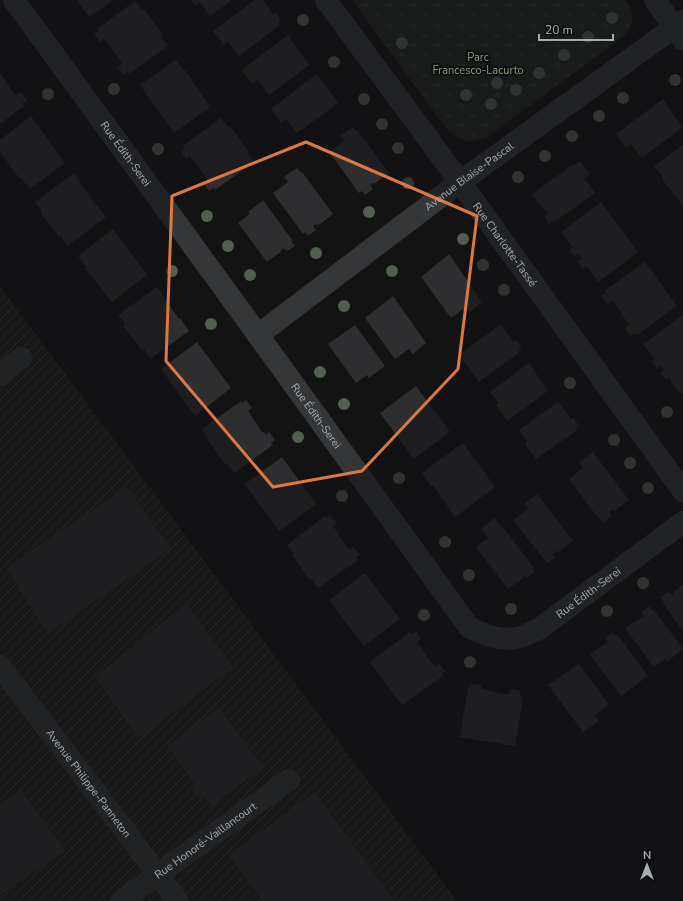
<svg xmlns="http://www.w3.org/2000/svg" width="683" height="901" font-family="'Nunito Sans',sans-serif">
<style>
.industrial{fill:url(#industrial-furrows)}
.park{fill:url(#park-tufts)}
.building{fill:#2e2e30}
.lines{fill:none;stroke-linecap:round;stroke-linejoin:round}
.minor{stroke:#343638;stroke-width:22}
.tree{fill:#525e4f}
.marked{fill:none;stroke:#dc7942;stroke-width:3;stroke-linejoin:round}
.labels{text-anchor:middle;dominant-baseline:central;stroke-width:4;stroke-linejoin:round;paint-order:stroke}
.park-label{font-size:11px;fill:#869c7f;stroke:#0e0e0f}
.street-label{font-size:11px;fill:#a6aeb3;stroke:#0e0e0f}
</style>
<defs>
<pattern id="industrial-furrows" width="10" height="10" patternUnits="userSpaceOnUse"><rect width="10" height="10" fill="#1f1f21"/><path d="M-1 1l2-2M0 10L10 0M9 11l2-2" fill="none" stroke="#3d3d3f"/></pattern>
<pattern id="park-tufts" width="24" height="20" patternUnits="userSpaceOnUse"><rect width="24" height="20" fill="#20261f"/><path d="M3 7l-1-3M5 7V3M7 7l1-3M15 17l-1-3M17 17v-4M19 17l1-3" fill="none" stroke="#3d433d"/></pattern>
</defs>
<rect width="100%" height="100%" fill="#131314"/>
<path class="industrial" d="M 0,286 L 457,901 L 0,901 Z"/>
<path class="park" d="M 352,0 L 625,0 C 635,13 635,23 624,36 L 486,138 C 468,143 464,143 448,131 Z"/>
<path class="building" d="M 77,0 L 113,0 L 89,17 Z
M 191,0 L 232,0 L 210,16 L 200,2 L 195,6 Z
M 255,0 L 263,0 L 273,15 L 276,12 L 281,20 L 278,22 L 280,25 L 239,56 L 228,42 L 224,45 L 213,31 Z
M 135,1 L 142,10 L 144,9 L 163,35 L 161,36 L 168,46 L 129,74 L 128,71 L 123,74 L 118,67 L 122,63 L 106,41 L 104,39 L 100,42 L 94,34 L 99,31 L 97,29 Z
M 288,35 L 309,65 L 269,95 L 258,80 L 252,84 L 242,70 Z
M 176,60 L 184,71 L 185,70 L 210,107 L 174,133 L 140,85 Z
M 0,73 L 14,94 L 17,95 L 21,92 L 27,101 L 22,103 L 24,106 L 0,124 Z
M 317,74 L 338,103 L 297,133 L 286,119 L 281,123 L 271,109 Z
M 663,99 L 682,128 L 642,158 L 631,144 L 626,148 L 616,134 Z
M 31,116 L 65,163 L 30,189 L 21,178 L 20,179 L 3,156 L 0,150 L 0,140 Z
M 221,118 L 228,127 L 230,126 L 239,138 L 249,152 L 247,153 L 254,162 L 215,190 L 214,188 L 209,191 L 204,183 L 208,180 L 190,156 L 186,159 L 181,152 L 185,149 L 183,146 Z
M 353,127 L 356,131 L 358,131 L 389,173 L 374,184 L 373,183 L 370,185 L 373,189 L 365,195 L 362,191 L 359,193 L 329,152 L 344,141 L 340,136 Z
M 683,145 L 683,206 L 662,179 L 663,177 L 654,166 Z
M 580,161 L 590,174 L 584,178 L 595,193 L 554,222 L 553,221 L 549,224 L 544,216 L 548,214 L 544,209 L 543,209 L 532,194 L 574,164 L 575,165 Z
M 297,168 L 301,173 L 302,172 L 333,214 L 320,224 L 317,225 L 316,224 L 313,226 L 316,230 L 308,236 L 305,232 L 303,234 L 273,193 L 288,182 L 284,177 Z
M 74,173 L 96,206 L 97,205 L 106,217 L 67,246 L 61,236 L 59,237 L 50,225 L 40,212 L 42,211 L 35,202 Z
M 263,200 L 293,241 L 292,242 L 295,246 L 287,251 L 284,248 L 281,250 L 282,251 L 267,262 L 238,223 L 250,214 L 248,212 Z
M 601,202 L 638,252 L 598,282 L 587,266 L 583,269 L 578,261 L 582,258 L 578,254 L 574,257 L 569,250 L 573,247 L 561,232 Z
M 113,229 L 147,275 L 112,302 L 85,268 L 87,268 L 78,256 Z
M 449,254 L 482,302 L 469,313 L 465,308 L 451,318 L 421,277 Z
M 645,262 L 677,306 L 637,335 L 635,333 L 630,336 L 625,328 L 629,325 L 614,302 L 611,301 L 607,304 L 601,296 L 606,293 L 604,291 Z
M 157,287 L 179,319 L 180,318 L 189,331 L 150,359 L 144,349 L 142,351 L 133,338 L 123,326 L 125,324 L 118,315 Z
M 393,296 L 426,343 L 413,354 L 409,349 L 395,359 L 365,318 Z
M 683,315 L 683,392 L 680,394 L 669,378 L 666,380 L 660,373 L 664,370 L 661,366 L 657,369 L 651,361 L 655,359 L 643,344 Z
M 501,324 L 513,342 L 516,340 L 522,347 L 518,349 L 520,352 L 479,382 L 459,355 Z
M 355,325 L 385,366 L 369,378 L 367,375 L 356,383 L 328,344 Z
M 197,342 L 231,388 L 195,416 L 161,369 Z
M 529,363 L 548,391 L 507,421 L 496,405 L 499,403 L 490,392 Z
M 416,386 L 450,432 L 414,459 L 380,413 Z
M 246,400 L 252,408 L 248,411 L 263,433 L 264,432 L 266,435 L 269,432 L 275,440 L 271,443 L 273,445 L 234,473 L 227,463 L 225,464 L 208,440 L 209,439 L 202,429 L 241,401 L 242,403 Z
M 558,402 L 570,417 L 570,420 L 573,418 L 579,425 L 576,427 L 577,430 L 536,459 L 525,444 L 527,442 L 519,430 Z
M 463,443 L 495,487 L 455,517 L 433,485 L 431,486 L 422,473 Z
M 593,452 L 629,500 L 614,511 L 613,509 L 609,512 L 611,516 L 603,522 L 600,519 L 599,519 L 569,479 L 583,468 L 579,462 Z
M 282,457 L 316,504 L 279,531 L 245,484 Z
M 127,487 L 171,549 L 48,633 L 6,568 Z
M 537,494 L 573,541 L 558,552 L 557,551 L 552,554 L 555,557 L 547,563 L 513,520 L 528,509 L 524,504 Z
M 330,515 L 337,523 L 333,526 L 341,538 L 348,548 L 348,547 L 350,549 L 354,547 L 360,555 L 356,558 L 358,560 L 318,588 L 312,579 L 310,580 L 292,555 L 294,554 L 287,545 L 325,516 L 326,518 Z
M 495,518 L 502,528 L 503,527 L 534,568 L 532,569 L 534,572 L 527,578 L 524,575 L 522,577 L 523,578 L 508,589 L 476,547 L 488,538 L 481,529 Z
M 365,573 L 400,619 L 364,646 L 329,600 Z
M 683,585 L 683,631 L 662,602 L 664,601 L 661,597 L 669,592 L 672,595 L 674,593 L 673,592 Z
M 186,604 L 233,667 L 139,738 L 95,677 Z
M 649,606 L 652,610 L 653,609 L 683,649 L 667,662 L 665,659 L 654,667 L 625,628 L 644,616 L 641,612 Z
M 416,631 L 421,639 L 417,642 L 432,664 L 433,663 L 435,666 L 439,663 L 445,671 L 441,674 L 443,676 L 402,705 L 370,662 L 410,632 L 412,634 Z
M 613,632 L 616,636 L 618,635 L 648,676 L 621,696 L 590,654 L 608,642 L 606,638 Z
M 579,664 L 609,705 L 595,715 L 599,721 L 583,732 L 548,685 Z
M 471,684 L 481,685 L 481,689 L 507,695 L 507,693 L 510,694 L 511,689 L 520,691 L 520,695 L 523,696 L 515,746 L 460,737 L 468,687 L 471,688 Z
M 219,708 L 263,767 L 212,806 L 205,797 L 194,795 L 195,784 L 167,746 Z
M 21,790 L 65,851 L 0,895 L 0,805 Z
M 314,792 L 394,901 L 263,901 L 229,855 Z"/>
<g class="lines">
<g class="minor">
<path id="s1" d="M 14,0 L 258,335 L 469,627 C 485,636 503,642 521,637 C 527,635 533,631 539,629 L 683,522"/>
<path id="s2" d="M 326,0 L 460,182 L 683,491"/>
<path d="M 655,0 L 683,39"/>
<path id="s3" d="M 258,335 L 460,182 L 683,21"/>
<path d="M 0,375 L 21,358"/>
<path id="s4" d="M 0,666 L 178,901"/>
<path id="s5" d="M 121,901 L 289,780"/>
</g>
</g>
<g class="tree">
<circle cx="612" cy="18" r="6"/>
<circle cx="303" cy="20" r="6"/>
<circle cx="588" cy="37" r="6"/>
<circle cx="402" cy="43" r="6"/>
<circle cx="564" cy="55" r="6"/>
<circle cx="334" cy="62" r="6"/>
<circle cx="539" cy="73" r="6"/>
<circle cx="675" cy="80" r="6"/>
<circle cx="497" cy="83" r="6"/>
<circle cx="114" cy="89" r="6"/>
<circle cx="516" cy="90" r="6"/>
<circle cx="48" cy="94" r="6"/>
<circle cx="466" cy="95" r="6"/>
<circle cx="623" cy="98" r="6"/>
<circle cx="364" cy="99" r="6"/>
<circle cx="491" cy="104" r="6"/>
<circle cx="599" cy="116" r="6"/>
<circle cx="382" cy="124" r="6"/>
<circle cx="572" cy="136" r="6"/>
<circle cx="398" cy="148" r="6"/>
<circle cx="158" cy="149" r="6"/>
<circle cx="545" cy="156" r="6"/>
<circle cx="518" cy="177" r="6"/>
<circle cx="408" cy="183" r="6"/>
<circle cx="369" cy="212" r="6"/>
<circle cx="207" cy="216" r="6"/>
<circle cx="463" cy="239" r="6"/>
<circle cx="228" cy="246" r="6"/>
<circle cx="316" cy="253" r="6"/>
<circle cx="483" cy="265" r="6"/>
<circle cx="172" cy="271" r="6"/>
<circle cx="392" cy="271" r="6"/>
<circle cx="250" cy="275" r="6"/>
<circle cx="504" cy="290" r="6"/>
<circle cx="344" cy="306" r="6"/>
<circle cx="211" cy="324" r="6"/>
<circle cx="320" cy="372" r="6"/>
<circle cx="570" cy="383" r="6"/>
<circle cx="344" cy="404" r="6"/>
<circle cx="667" cy="412" r="6"/>
<circle cx="298" cy="437" r="6"/>
<circle cx="614" cy="440" r="6"/>
<circle cx="630" cy="463" r="6"/>
<circle cx="399" cy="478" r="6"/>
<circle cx="648" cy="488" r="6"/>
<circle cx="342" cy="496" r="6"/>
<circle cx="445" cy="542" r="6"/>
<circle cx="469" cy="575" r="6"/>
<circle cx="643" cy="583" r="6"/>
<circle cx="511" cy="609" r="6"/>
<circle cx="607" cy="611" r="6"/>
<circle cx="424" cy="615" r="6"/>
<circle cx="470" cy="662" r="6"/>
</g>
<path d="M0 0H683V901H0ZM 306,142 L 477,216 L 458,369 L 362,471 L 273,487 L 166,361 L 172,196 Z" fill="#131314" fill-opacity=".55" fill-rule="evenodd"/>
<path class="marked" d="M 306,142 L 477,216 L 458,369 L 362,471 L 273,487 L 166,361 L 172,196 Z"/>
<g class="labels">
<g class="park-label">
<text x="478" y="57">Parc<tspan x="478" dy="13">Francesco-Lacurto</tspan></text>
</g>
<g class="street-label">
<text stroke="none"><textPath href="#s1" startOffset="190">Rue Édith-Serei</textPath></text>
<text stroke="none"><textPath href="#s3" startOffset="264">Avenue Blaise-Pascal</textPath></text>
<text stroke="none"><textPath href="#s2" startOffset="303">Rue Charlotte-Tassé</textPath></text>
<text stroke="none"><textPath href="#s1" startOffset="514">Rue Édith-Serei</textPath></text>
<text stroke="none"><textPath href="#s1" startOffset="910">Rue Édith-Serei</textPath></text>
<text stroke="none"><textPath href="#s4" startOffset="147">Avenue Philippe-Panneton</textPath></text>
<text stroke="none"><textPath href="#s5" startOffset="104">Rue Honoré-Vaillancourt</textPath></text>
</g>
</g>
<g transform="translate(647 865)" stroke="#0e0e0f" stroke-width="3" paint-order="stroke">
<path d="M0-3L7 15L0 10L-7 15Z" fill="#a6aeb3"/>
<text y="-6" font-size="11" font-weight="bold" text-anchor="middle" fill="#a6aeb3">N</text>
</g>
<path d="M539 34v6h74v-6" fill="none" stroke="#a6aeb3" stroke-width="2"/>
<text x="545" y="34" font-size="12" fill="#a6aeb3" stroke="#0e0e0f" stroke-width="3" paint-order="stroke">20 m</text>
</svg>
